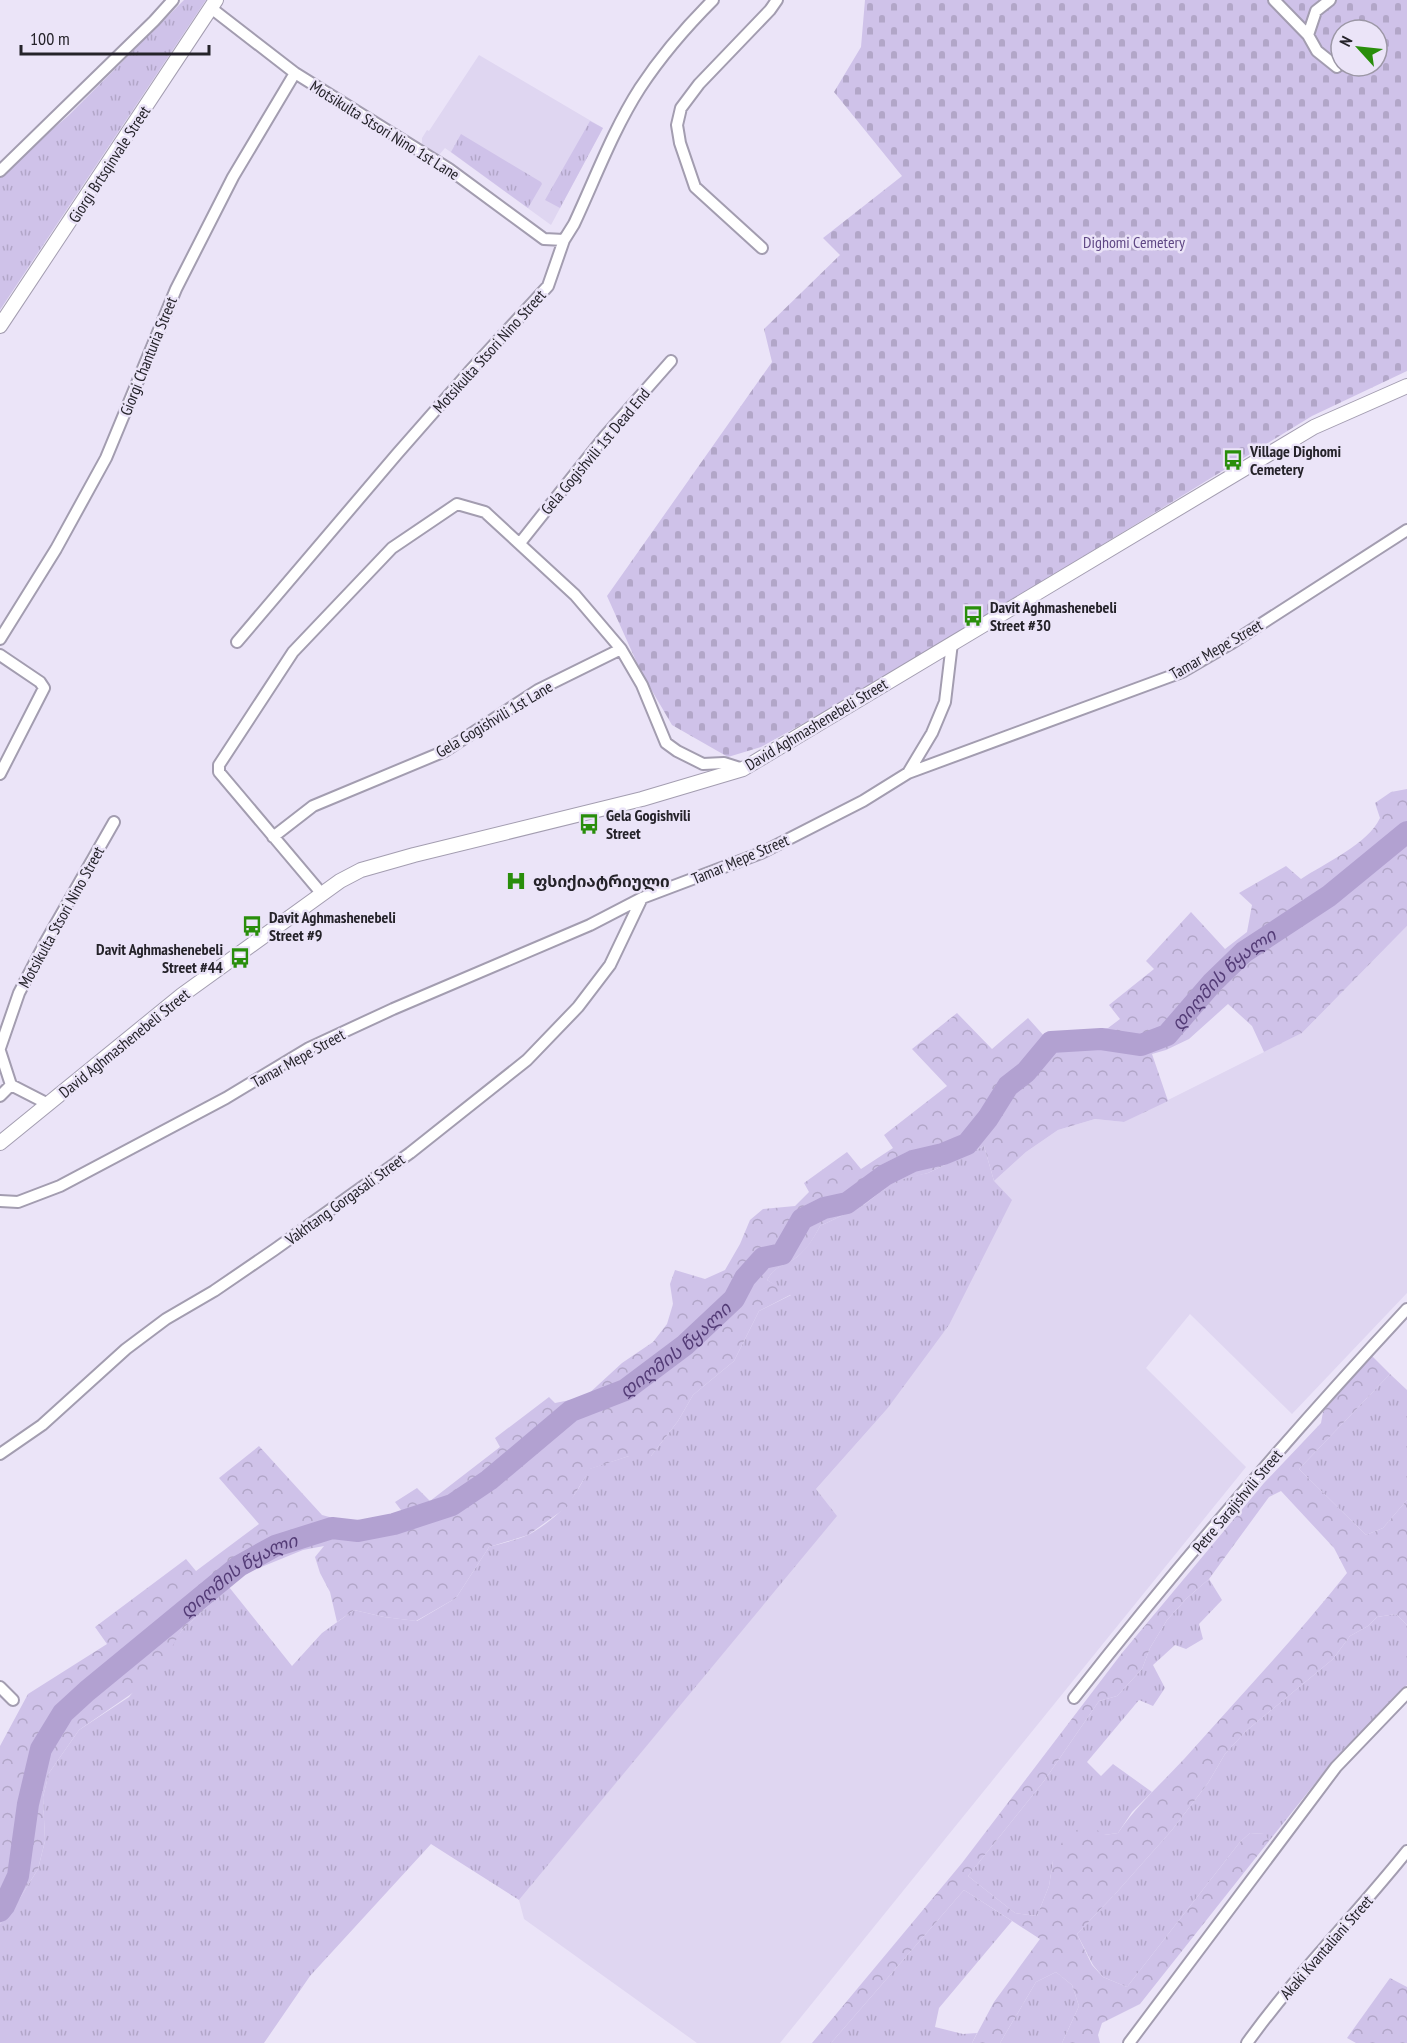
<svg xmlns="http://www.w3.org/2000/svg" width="1407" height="2043" font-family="'PT Sans Narrow','Noto Sans Georgian',sans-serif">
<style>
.built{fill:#dfd6f1}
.grass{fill:url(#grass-tufts)}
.forest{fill:url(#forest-crowns);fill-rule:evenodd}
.cemetery{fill:url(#cemetery-stones);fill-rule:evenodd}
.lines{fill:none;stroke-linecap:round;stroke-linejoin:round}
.river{stroke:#b2a1d1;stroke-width:22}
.minor-casing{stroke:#a39db0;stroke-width:14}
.tertiary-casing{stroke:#a39db0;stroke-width:16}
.minor{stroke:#fff;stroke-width:10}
.tertiary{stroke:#fff;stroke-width:14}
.labels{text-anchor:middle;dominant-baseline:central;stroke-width:5;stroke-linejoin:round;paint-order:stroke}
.street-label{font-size:16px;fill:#25232a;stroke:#ebe4f8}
.park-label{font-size:16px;fill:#5f4784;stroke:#ebe4f8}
.poi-label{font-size:16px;font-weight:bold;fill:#25232a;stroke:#ebe4f8;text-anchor:start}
.water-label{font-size:18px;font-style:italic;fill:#533b76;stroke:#ebe4f8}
</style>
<defs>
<pattern id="grass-tufts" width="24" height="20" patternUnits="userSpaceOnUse" patternTransform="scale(1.5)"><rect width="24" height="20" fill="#cfc2e9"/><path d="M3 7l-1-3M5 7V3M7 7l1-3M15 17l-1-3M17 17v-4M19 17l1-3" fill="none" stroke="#b2a6c8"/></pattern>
<pattern id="forest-crowns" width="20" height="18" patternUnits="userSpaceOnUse" patternTransform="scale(1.5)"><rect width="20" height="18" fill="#cfc2e9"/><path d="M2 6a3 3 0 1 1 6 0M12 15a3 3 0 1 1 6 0" fill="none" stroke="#b2a6c8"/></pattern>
<pattern id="cemetery-stones" width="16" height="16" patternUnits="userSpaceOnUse" patternTransform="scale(1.5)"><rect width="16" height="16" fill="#cfc2e9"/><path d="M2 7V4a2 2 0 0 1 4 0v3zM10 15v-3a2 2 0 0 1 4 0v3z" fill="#b2a6c8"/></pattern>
</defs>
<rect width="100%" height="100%" fill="#ebe4f8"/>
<path class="built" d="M 479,55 L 603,128 L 551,225 L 445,148 L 439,155 L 422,144 L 422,138 L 427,130 L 429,131 Z
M 1407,926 L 1407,1293 L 1292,1414 L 1190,1314 L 1146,1368 L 1246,1467 L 780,2043 L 697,2043 L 524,1919 L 519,1900 L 836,1516 L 816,1489 L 887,1409 L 994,1181 L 1026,1152 L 1058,1130 L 1095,1119 L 1124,1122 L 1302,1033 Z"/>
<path class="grass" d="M 184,0 L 206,0 L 0,310 L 0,174 L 68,116 Z
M 590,121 L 603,128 L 560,208 L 545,200 Z
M 461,134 L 541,182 L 542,184 L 528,208 L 451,152 Z
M 984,1146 L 994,1181 L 1012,1200 L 949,1325 L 887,1409 L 816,1489 L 837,1516 L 519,1900 L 431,1844 L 310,1976 L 264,2043 L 0,2043 L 0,1924 L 20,1898 L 38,1869 L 45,1841 L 43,1797 L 49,1773 L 79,1730 L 129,1697 L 172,1645 L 182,1630 L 229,1587 L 292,1666 L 322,1633 L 354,1610 L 384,1617 L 417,1621 L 456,1598 L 489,1547 C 502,1543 518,1540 530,1534 C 560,1516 574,1500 589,1469 L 629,1456 L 651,1456 L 678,1421 L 693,1395 L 734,1361 L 759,1311 L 791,1295 L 767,1280 C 776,1264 784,1267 797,1257 C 806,1250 815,1236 820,1226 L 864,1205 L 880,1192 L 904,1178 L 928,1173 Z
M 1390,1374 L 1407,1390 L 1407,1500 L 1383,1528 L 1366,1535 L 1299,1469 Z
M 1209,1579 L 1222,1600 L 1199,1624 L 1203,1639 L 1186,1649 L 1175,1645 L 1153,1665 L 1165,1688 L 1153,1706 L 1139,1700 L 1087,1762 L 1101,1776 L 1113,1764 L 1152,1792 L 1132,1812 L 1118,1833 L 1104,1835 L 1053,1861 L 1049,1886 L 1037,1916 L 1015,1913 L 968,1876 L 1044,1781 L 1099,1701 L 1117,1696 L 1142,1669 L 1150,1648 L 1167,1620 L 1187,1598 Z
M 1396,1614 L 1407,1625 L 1407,1685 L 1336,1757 L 1269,1841 L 1264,1834 L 1250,1833 L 1240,1842 L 1127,1987 L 1103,1977 L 1093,1965 L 1077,1934 L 1116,1893 L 1172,1830 L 1208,1783 L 1225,1754 L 1246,1731 L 1333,1659 L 1350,1636 L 1368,1626 L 1377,1617 Z
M 964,1890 L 1012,1921 L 939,2008 L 935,2027 L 963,2034 L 977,2033 L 972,2043 L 831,2043 Z
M 1056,1972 L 1072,1985 L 1079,2006 L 1062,2043 L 1000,2043 L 1036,1982 Z"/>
<path class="forest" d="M 1407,789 L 1407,926 L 1302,1033 L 1264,1052 L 1252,1026 L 1228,1004 L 1189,1039 L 1166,1050 L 1152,1054 L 1168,1101 L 1124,1122 L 1095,1119 L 1058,1130 L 1026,1152 L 994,1181 L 984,1146 L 928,1173 L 904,1179 L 880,1192 L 864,1205 L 820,1226 C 815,1236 807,1250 797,1257 C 785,1267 776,1264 767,1280 L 792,1294 L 759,1311 L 734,1361 L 693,1395 L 678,1421 L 651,1456 L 629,1456 L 590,1469 L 567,1507 L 528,1535 L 489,1547 L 456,1598 L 416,1621 L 384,1617 L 354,1610 L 337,1622 L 330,1592 L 320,1573 L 315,1557 L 324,1546 L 303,1550 L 244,1574 L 182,1630 L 153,1679 L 79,1730 L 49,1773 L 43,1797 L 45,1841 L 38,1869 L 20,1898 L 0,1924 L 0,1746 L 28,1694 L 107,1644 L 95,1627 L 186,1559 L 196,1571 L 259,1524 L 219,1478 L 259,1446 L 322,1515 L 348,1522 L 374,1522 L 404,1514 L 395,1502 L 417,1488 L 430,1501 L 500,1447 L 495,1438 L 549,1397 L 555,1403 L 585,1397 L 622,1363 L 653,1342 L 667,1324 L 673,1304 L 670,1284 L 675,1270 L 705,1279 L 725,1270 L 740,1244 L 750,1220 L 763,1209 L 795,1206 L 809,1192 L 804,1183 L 847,1152 L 861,1169 L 893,1148 L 884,1135 L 947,1086 L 912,1049 L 957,1013 L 992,1049 L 1028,1018 L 1045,1037 L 1108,1028 L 1120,1019 L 1109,1005 L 1154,969 L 1146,961 L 1191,912 L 1225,949 L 1247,932 L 1252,905 L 1239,893 L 1286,866 L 1301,879 C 1325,863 1368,844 1380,818 L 1375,803 L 1391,792 Z
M 1371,1355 L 1390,1374 L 1299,1469 L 1366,1535 L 1383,1528 L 1407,1500 L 1407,1625 L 1396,1614 L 1377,1617 L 1368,1626 L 1350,1636 L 1333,1659 L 1246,1731 L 1225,1754 L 1208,1783 L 1172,1830 L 1116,1893 L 1077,1934 L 1092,1965 L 1103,1977 L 1127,1987 L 1240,1842 L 1250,1833 L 1265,1834 L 1269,1841 L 1140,2004 L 1102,2023 L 1098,2035 L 1100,2043 L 1062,2043 L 1079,2006 L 1072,1985 L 1056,1972 L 1036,1982 L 1000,2043 L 972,2043 L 994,2002 L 1040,1939 L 964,1890 L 831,2043 L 812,2043 L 962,1863 L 1122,1653 L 1264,1483 L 1321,1423 L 1323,1412 ZM 1281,1491 L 1334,1548 L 1347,1573 C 1296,1637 1239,1697 1185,1758 C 1162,1783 1137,1805 1118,1833 L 1104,1835 L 1089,1824 L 1065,1836 L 1053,1861 L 1049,1886 L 1037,1916 L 1015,1913 L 968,1876 L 1044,1781 L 1099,1701 L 1117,1696 L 1142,1669 L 1150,1648 L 1167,1620 L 1187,1598 L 1209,1579 L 1269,1497 Z
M 1390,1978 L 1407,1987 L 1407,2043 L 1356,2043 L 1347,2038 Z"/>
<path class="cemetery" d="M 865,0 L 1407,0 L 1407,371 L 1312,416 L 892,674 L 761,747 L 728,757 L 672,725 L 641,672 L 607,596 L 772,362 L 764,329 L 840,255 L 823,238 L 902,176 L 834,92 L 861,47 ZM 1341,30 L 1377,30 L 1377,66 L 1341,66 Z"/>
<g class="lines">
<path class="river" id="s1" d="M 0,1911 L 4,1906 L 18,1876 L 28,1804 L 41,1749 L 63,1713 L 87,1691 L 239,1566 L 275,1546 L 332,1528 L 358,1531 L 394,1524 L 452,1505 L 489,1480 L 571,1411 L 625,1390 L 685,1345 L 734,1299 L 745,1278 L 763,1258 L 782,1254 L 802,1219 L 824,1208 L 847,1203 L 885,1175 L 913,1161 L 943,1154 L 967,1144 L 988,1118 L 1008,1086 L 1026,1072 L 1051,1042 L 1101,1039 L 1141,1045 L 1167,1035 L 1212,983 L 1244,952 L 1329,896 L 1407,832"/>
<g class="minor-casing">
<path id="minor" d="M 1274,0 L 1308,35
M 1330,0 L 1316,11 L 1308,35 L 1317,51 L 1337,67
M 211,8 L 295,73 L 449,169 L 544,239 L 564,240
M 0,171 L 154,21 L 173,0
M 762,248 L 695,187 L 680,143 L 677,125 L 681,108 L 699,84 L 770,10 L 777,0
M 520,543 L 605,436 L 671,361
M 0,639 L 56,549 L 106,458 L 176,289 L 233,177 L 295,73
M 237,642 L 397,454 L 469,372 L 548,286 L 564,240 L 574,224 C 595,179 613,130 640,88 C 661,56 686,27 713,0
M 0,655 L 40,682 L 44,688 L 0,774
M 908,773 L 932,733 L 945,702 L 952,643
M 273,837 L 313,806 L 445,751 L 538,690 L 621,649
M 322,894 L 219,772 L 219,765 L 293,652 L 392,548 L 457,504 L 485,512 L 575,595 L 621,649 L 642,685 L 666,743 L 677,751 L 703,764 L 724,763 L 743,769
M 0,1048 L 19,993 L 45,943 L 114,822
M 0,1051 L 11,1085 L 48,1104
M 0,1096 L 11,1085
M 0,1201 L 18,1202 L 60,1186 L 226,1098 L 309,1048 L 393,1009 L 590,925 L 642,898 L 761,853 L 863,801 L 908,773 L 1182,672 L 1230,644 L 1407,530
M 0,1454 L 42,1425 L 126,1349 L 166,1319 L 214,1291 L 274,1250 L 410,1153 L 527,1060 L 578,1007 L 610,965 L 642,898
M 0,1687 L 13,1700
M 1074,1698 C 1179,1564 1291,1434 1407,1309
M 1129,2043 L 1336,1767 L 1407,1693
M 1247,2043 C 1296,1975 1355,1916 1407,1851"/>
</g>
<g class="tertiary-casing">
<path id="tertiary" d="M 0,326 L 216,0
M 0,1143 L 182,995 L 340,881 L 361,870 L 414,855 L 642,799 L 743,769 L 1314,427 L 1407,386"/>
</g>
<use href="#minor" class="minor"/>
<use href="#tertiary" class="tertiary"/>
</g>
<defs>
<g id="bus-bare" transform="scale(1.62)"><path d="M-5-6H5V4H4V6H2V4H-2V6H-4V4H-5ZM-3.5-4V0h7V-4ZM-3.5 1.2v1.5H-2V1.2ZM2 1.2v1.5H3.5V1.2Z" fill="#298e0b" stroke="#ebe4f8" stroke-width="2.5" paint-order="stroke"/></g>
<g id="hospital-bare" transform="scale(1.62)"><path d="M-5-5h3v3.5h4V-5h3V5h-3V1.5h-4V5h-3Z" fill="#298e0b" stroke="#ebe4f8" stroke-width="2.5" paint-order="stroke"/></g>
</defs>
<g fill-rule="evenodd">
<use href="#bus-bare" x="1233" y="460"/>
<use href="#bus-bare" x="973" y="616"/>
<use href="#bus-bare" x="589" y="824"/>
<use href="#hospital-bare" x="516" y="881"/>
<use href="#bus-bare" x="252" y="926"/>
<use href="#bus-bare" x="240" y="958"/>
</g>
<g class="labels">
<g class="street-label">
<text transform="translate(385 130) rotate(32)">Motsikulta Stsori Nino 1st Lane</text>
<text transform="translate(109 164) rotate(-57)">Giorgi Brtsqinvale Street</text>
<text transform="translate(489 351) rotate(-48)">Motsikulta Stsori Nino Street</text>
<text transform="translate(148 356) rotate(-68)">Giorgi Chanturia Street</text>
<text transform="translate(595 451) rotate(-50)">Gela Gogishvili 1st Dead End</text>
<text transform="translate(1216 649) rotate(-30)">Tamar Mepe Street</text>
<text transform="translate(494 719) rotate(-31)">Gela Gogishvili 1st Lane</text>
<text transform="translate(816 724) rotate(-31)">David Aghmashenebeli Street</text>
<text transform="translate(740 859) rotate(-23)">Tamar Mepe Street</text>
<text transform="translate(61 917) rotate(-61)">Motsikulta Stsori Nino Street</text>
<text transform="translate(124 1043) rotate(-39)">David Aghmashenebeli Street</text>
<text transform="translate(298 1058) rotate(-29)">Tamar Mepe Street</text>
<text transform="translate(345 1199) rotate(-36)">Vakhtang Gorgasali Street</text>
<text transform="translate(1237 1501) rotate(-50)">Petre Sarajishvili Street</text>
<text transform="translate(1326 1947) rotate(-49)">Akaki Kvantaliani Street</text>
</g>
<g class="park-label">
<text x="1134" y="242">Dighomi Cemetery</text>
</g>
<g class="poi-label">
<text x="1250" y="451">Village Dighomi<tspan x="1250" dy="18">Cemetery</tspan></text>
<text x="990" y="607">Davit Aghmashenebeli<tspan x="990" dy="18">Street #30</tspan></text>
<text x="606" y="815">Gela Gogishvili<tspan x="606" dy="18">Street</tspan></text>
<text x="533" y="881">ფსიქიატრიული</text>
<text x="269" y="917">Davit Aghmashenebeli<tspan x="269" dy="18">Street #9</tspan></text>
<text x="223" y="949" text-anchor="end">Davit Aghmashenebeli<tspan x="223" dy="18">Street #44</tspan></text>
</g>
<g class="water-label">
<text stroke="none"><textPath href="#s1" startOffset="1642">დიღმის წყალი</textPath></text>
<text stroke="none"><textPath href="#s1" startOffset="939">დიღმის წყალი</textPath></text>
<text stroke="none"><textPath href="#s1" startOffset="435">დიღმის წყალი</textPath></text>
</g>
</g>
<g transform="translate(1359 48) rotate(297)"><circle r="28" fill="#ebe4f8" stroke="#9c97a6" stroke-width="1.5"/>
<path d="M0-4.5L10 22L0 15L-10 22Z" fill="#298e0b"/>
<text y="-9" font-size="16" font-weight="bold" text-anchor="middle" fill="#25232a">N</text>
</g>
<path d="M21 45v9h188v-9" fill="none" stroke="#25232a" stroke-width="3"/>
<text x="30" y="45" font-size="18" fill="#25232a" stroke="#ebe4f8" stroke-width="4.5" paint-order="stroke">100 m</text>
</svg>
